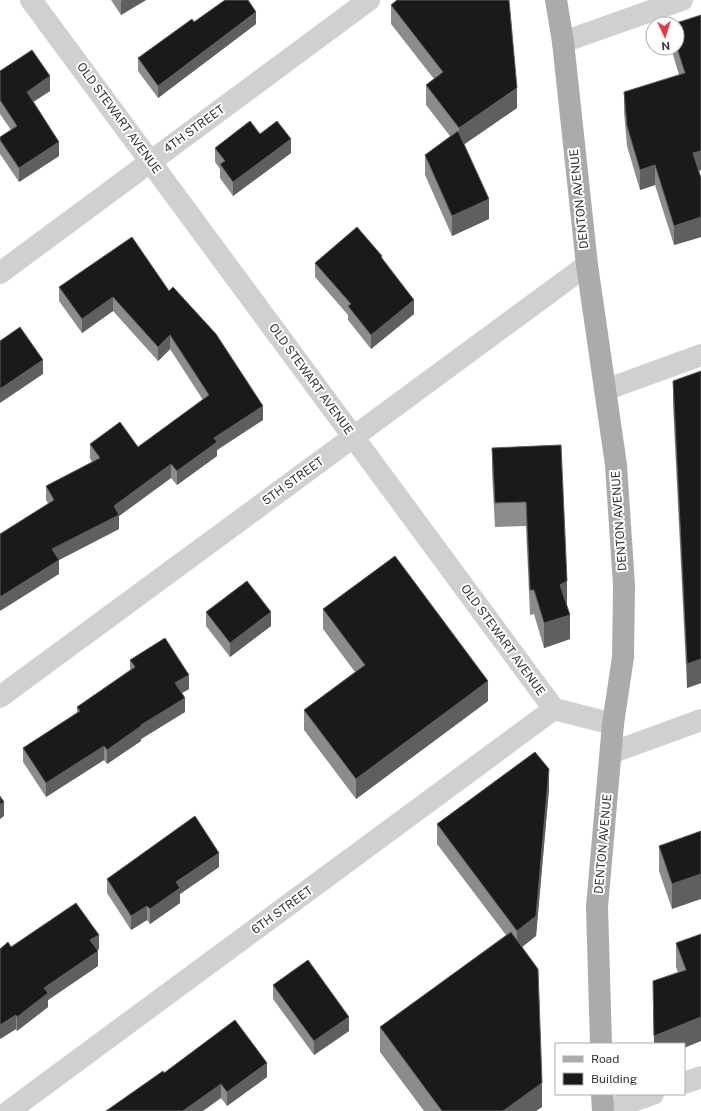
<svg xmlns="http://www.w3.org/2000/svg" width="701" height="1111" font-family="'Public Sans',sans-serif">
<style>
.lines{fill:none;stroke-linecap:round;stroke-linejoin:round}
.minor{stroke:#d0d0d0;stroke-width:22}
.major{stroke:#ababab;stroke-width:22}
.wall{fill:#8c8c8c}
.shaded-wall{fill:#5f5f5f}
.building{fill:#1a1a1a;stroke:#5f5f5f}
.labels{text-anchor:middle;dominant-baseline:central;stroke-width:4;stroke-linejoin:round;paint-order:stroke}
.street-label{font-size:12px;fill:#333;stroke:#fff}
</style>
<rect width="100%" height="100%" fill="#fff"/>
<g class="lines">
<path class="minor" d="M 31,0 L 554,709 L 613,724
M 563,42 L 682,0
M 0,273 L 369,0
M 605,390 L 701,355
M 0,697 L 587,265
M 611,753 L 701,720
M 684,1083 L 701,1077
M 9,1111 L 554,709
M 605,1111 L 653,1094"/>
<path class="major" d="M 556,0 L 563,42 L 587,265 L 616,465 L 624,585 L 623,657 L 613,724 L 597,907 L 601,1044
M 602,1094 L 603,1111"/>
</g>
<path class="wall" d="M 111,0 L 146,0 L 121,15 Z
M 391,5 L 517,108 L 464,144 L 489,219 L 452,236 L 425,175 L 425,155 L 450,136 L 426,105 L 426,85 L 434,79 L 391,24 Z
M 701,15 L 701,170 L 699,171 L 701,178 L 701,237 L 674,245 L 655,185 L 640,190 L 627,146 L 624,112 L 624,92 L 679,75 L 671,48 L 677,48 Z
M 194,22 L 256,24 L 158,98 L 138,71 L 138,58 Z
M 0,71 L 50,91 L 33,102 L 59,156 L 19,182 L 0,154 L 0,137 L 11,130 L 0,114 Z
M 260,134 L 291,153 L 233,196 L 220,178 L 220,169 L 215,162 L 215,148 Z
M 382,259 L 414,314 L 371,349 L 348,320 L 348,315 L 315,277 L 315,263 Z
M 59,287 L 169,291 L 263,420 L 217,450 L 217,456 L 177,485 L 171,478 L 119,516 L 119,529 L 59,560 L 59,574 L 48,503 L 46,500 L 46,486 L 92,462 L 90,458 L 90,444 L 138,447 L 203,400 L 170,349 L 158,361 L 113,311 L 82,333 L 59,301 Z
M 701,371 L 701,683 L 687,688 L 673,405 L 673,381 Z
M 561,445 L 566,605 L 570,639 L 544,648 L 534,614 L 530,615 L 526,526 L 495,527 L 492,472 L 492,448 Z
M 323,609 L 488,701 L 356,799 L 304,730 L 304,710 L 355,672 L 323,629 Z
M 206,612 L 271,626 L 230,657 L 206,626 Z
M 130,660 L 189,689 L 182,693 L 185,712 L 141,739 L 141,741 L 107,764 L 104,760 L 46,797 L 23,762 L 23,748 L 77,713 L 77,707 L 130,670 Z
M 549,789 L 536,936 L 522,947 L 542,1107 L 536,1111 L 424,1111 L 380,1052 L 380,1027 L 506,935 L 437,844 L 437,824 Z
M 701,831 L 672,909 L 659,871 L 659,846 Z
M 219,867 L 180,894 L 180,903 L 150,924 L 147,920 L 131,930 L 107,893 L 107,879 Z
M 701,934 L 684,1044 L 654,1044 L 653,981 L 678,972 L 676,967 L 676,943 Z
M 11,947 L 99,949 L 97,950 L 98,966 L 48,1000 L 48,1007 L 17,1031 L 16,1029 L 0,1039 L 0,949 Z
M 273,985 L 349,1031 L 314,1055 L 273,999 Z
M 164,1073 L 267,1077 L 227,1106 L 221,1098 Z"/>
<path class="shaded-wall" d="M 123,0 L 146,0 L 121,15 L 121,1 Z
M 256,12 L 256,24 L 158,98 L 158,86 Z
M 50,76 L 50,91 L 27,106 L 27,92 Z
M 517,88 L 517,108 L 459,148 L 459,128 Z
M 291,139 L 291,153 L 233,196 L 233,182 Z
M 59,142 L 59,156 L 19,182 L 19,168 Z
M 701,151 L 701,170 L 693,173 L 693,153 Z
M 655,165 L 655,185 L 640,190 L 640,170 Z
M 489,199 L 489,219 L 452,236 L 452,216 Z
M 701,217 L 701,237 L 674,245 L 674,226 Z
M 113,297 L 113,311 L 82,333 L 82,319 Z
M 414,300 L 414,314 L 371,349 L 371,335 Z
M 170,335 L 170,349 L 158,361 L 158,347 Z
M 43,360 L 43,374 L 0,403 L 0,389 Z
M 263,406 L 263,420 L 217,450 L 217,456 L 177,485 L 177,471 L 214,438 Z
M 171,464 L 171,478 L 119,516 L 119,529 L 59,560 L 59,574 L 0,611 L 0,597 L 52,549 L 114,506 Z
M 567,581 L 567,605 L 560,610 L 560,585 Z
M 271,612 L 271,626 L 230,657 L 230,643 Z
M 570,615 L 570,639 L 544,648 L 544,623 Z
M 701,659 L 701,683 L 687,688 L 687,664 Z
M 189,675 L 189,689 L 175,697 L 175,683 Z
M 488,681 L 488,701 L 356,799 L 356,779 Z
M 185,698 L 185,712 L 141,739 L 141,741 L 107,764 L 107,750 L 141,725 Z
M 104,746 L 104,760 L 46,797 L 46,783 Z
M 549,769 L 549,789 L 536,936 L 517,951 L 517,931 Z
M 4,802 L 4,816 L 0,819 L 0,805 Z
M 219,853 L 219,867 L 180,894 L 180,903 L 150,924 L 150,909 L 176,882 Z
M 701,874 L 701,899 L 672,909 L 672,884 Z
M 147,906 L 147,920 L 131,930 L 131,916 Z
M 99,935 L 99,949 L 90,954 L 90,940 Z
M 98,951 L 98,966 L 48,1000 L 48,1007 L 17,1031 L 17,1017 L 44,988 Z
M 16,1015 L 16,1029 L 0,1039 L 0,1025 Z
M 349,1017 L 349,1031 L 314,1055 L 314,1041 Z
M 701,1017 L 701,1041 L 684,1048 L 684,1044 L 654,1044 L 654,1036 Z
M 267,1063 L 267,1077 L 227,1106 L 227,1092 Z
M 542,1083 L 542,1107 L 536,1111 L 503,1111 Z
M 221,1084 L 221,1098 L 203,1111 L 183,1111 Z"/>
<path class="building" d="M 225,0 L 248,0 L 256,12 L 158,86 L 138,58 L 192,19 L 194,22 Z
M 397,0 L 509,0 L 517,88 L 459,128 L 426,85 L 443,72 L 391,5 Z
M 701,15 L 701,151 L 693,153 L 701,178 L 701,217 L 674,226 L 655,165 L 640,170 L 627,126 L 624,92 L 685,73 L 677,48 L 677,24 L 673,24 Z
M 32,50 L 50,76 L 27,92 L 59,142 L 19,168 L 0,140 L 0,137 L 17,126 L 0,100 L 0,71 Z
M 250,121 L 260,134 L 277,121 L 291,139 L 233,182 L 220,164 L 225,161 L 215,148 Z
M 458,131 L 489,199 L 452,216 L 425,155 Z
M 357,227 L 382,256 L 381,257 L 414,300 L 371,335 L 348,306 L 351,304 L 315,263 Z
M 132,237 L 169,291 L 173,287 L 216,334 L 263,406 L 214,438 L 217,442 L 177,471 L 171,464 L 114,506 L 119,515 L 52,549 L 59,560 L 0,597 L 0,534 L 54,500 L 46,486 L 100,458 L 90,444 L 120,422 L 138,447 L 209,395 L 170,335 L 158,347 L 113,297 L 82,319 L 59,287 Z
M 20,327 L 43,360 L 0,389 L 0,341 Z
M 701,371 L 701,659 L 687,664 L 673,381 Z
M 561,445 L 567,581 L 560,585 L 570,615 L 544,623 L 534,590 L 530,590 L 526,502 L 495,503 L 492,448 Z
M 395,556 L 488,681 L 356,779 L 304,710 L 365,665 L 323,609 Z
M 247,581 L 271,612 L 230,643 L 206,612 Z
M 165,638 L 189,675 L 175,683 L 185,698 L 141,725 L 141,726 L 107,750 L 104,746 L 46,783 L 23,748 L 80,711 L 77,707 L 135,667 L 130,660 Z
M 535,752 L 549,769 L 536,916 L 517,931 L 437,824 Z
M 0,796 L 4,802 L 0,805 Z
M 195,816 L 219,853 L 176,882 L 180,888 L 150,909 L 147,906 L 131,916 L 107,879 Z
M 701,831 L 701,874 L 672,884 L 659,846 Z
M 76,903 L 99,935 L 90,940 L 98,951 L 44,988 L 48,993 L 17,1017 L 16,1015 L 0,1025 L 0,949 L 8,942 L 11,947 Z
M 511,932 L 538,969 L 542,1083 L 503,1111 L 442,1111 L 380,1027 Z
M 701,934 L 701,1017 L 654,1036 L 653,981 L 686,970 L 676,943 Z
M 308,960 L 349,1017 L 314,1041 L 273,985 Z
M 235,1020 L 267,1063 L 227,1092 L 221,1084 L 183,1111 L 106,1111 L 163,1071 L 164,1073 Z"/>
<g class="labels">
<g class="street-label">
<text transform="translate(119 118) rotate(54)">OLD STEWART AVENUE</text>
<text transform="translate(194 129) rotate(-36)">4TH STREET</text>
<text transform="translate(579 199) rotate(-96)">DENTON AVENUE</text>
<text transform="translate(311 379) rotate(54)">OLD STEWART AVENUE</text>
<text transform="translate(293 481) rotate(-36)">5TH STREET</text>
<text transform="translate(619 521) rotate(-94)">DENTON AVENUE</text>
<text transform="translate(503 640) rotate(54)">OLD STEWART AVENUE</text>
<text transform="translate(603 844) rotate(-85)">DENTON AVENUE</text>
<text transform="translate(282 910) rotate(-36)">6TH STREET</text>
</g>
</g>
<rect x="555" y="1043" width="130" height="52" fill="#ffffff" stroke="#adadad"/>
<rect x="563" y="1056" width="20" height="6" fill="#ababab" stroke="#adadad"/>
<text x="591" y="1063" font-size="12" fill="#333333">Road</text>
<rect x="563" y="1073" width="20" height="12" fill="#1a1a1a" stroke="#adadad"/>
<text x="591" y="1083" font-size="12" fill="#333333">Building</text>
<g transform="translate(665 36) rotate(176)"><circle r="19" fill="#ffffff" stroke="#adadad"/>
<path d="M0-3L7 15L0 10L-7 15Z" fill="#e63946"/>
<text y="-6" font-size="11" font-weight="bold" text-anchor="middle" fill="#333333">N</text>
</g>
</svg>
